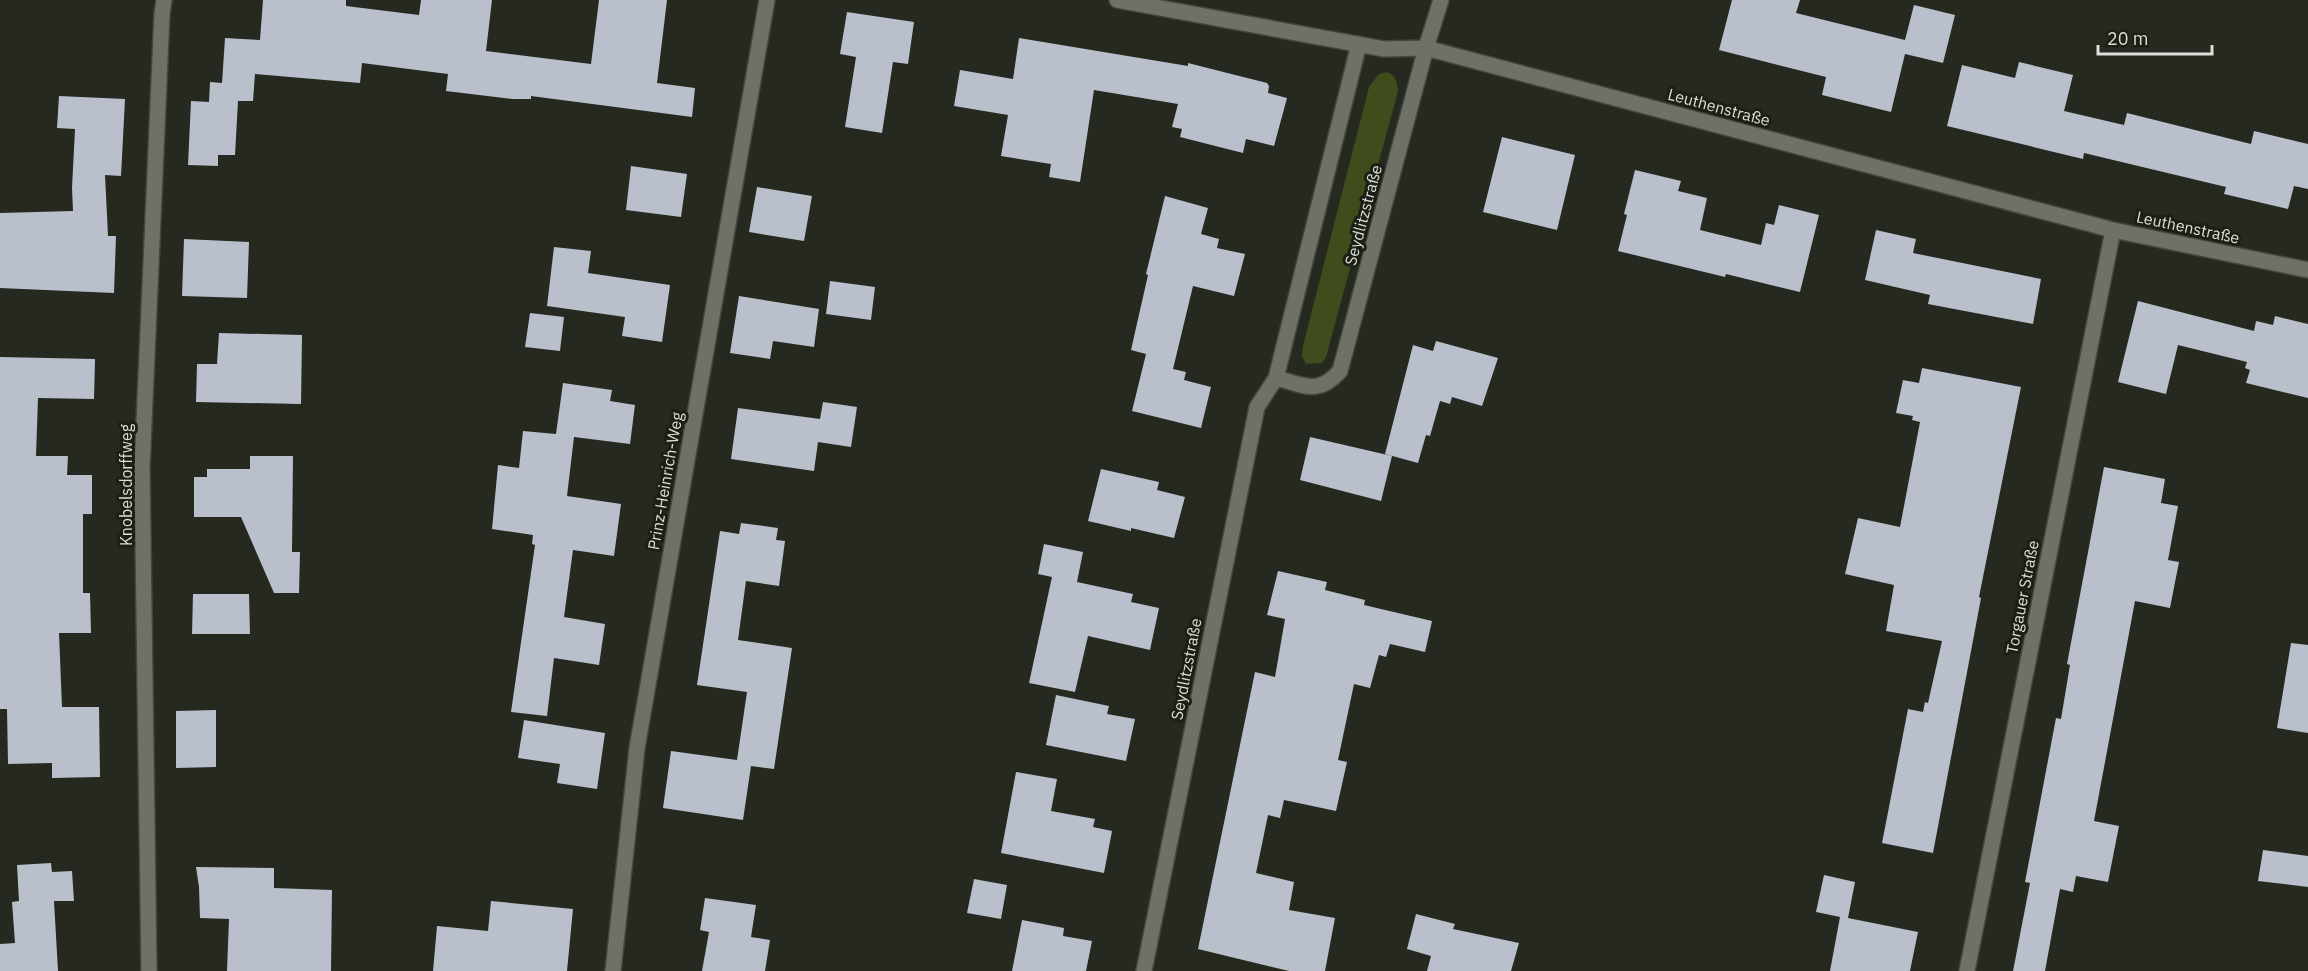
<svg xmlns="http://www.w3.org/2000/svg" width="2308" height="971" font-family="'IBM Plex Sans',sans-serif">
<style>
.green{fill:#3f4d1c}
.building{fill:#b9c0cc}
.lines{fill:none;stroke-linecap:round;stroke-linejoin:round}
.street-casing{stroke:#43463e;stroke-width:18}
.street{stroke:#6e7266;stroke-width:15}
.labels{text-anchor:middle;dominant-baseline:central;stroke-width:6;stroke-linejoin:round;paint-order:stroke}
.street-label{font-size:16px;fill:#dbded7;stroke:#1c1f15}
</style>
<rect width="100%" height="100%" fill="#25291f"/>
<path class="green" d="M 1387,72 C 1396,75 1397,83 1398,91 L 1326,357 L 1322,363 L 1306,364 L 1302,356 L 1303,346 L 1369,87 L 1379,74 Z"/>
<path class="building" d="M 263,0 L 346,0 L 346,6 L 419,15 L 421,0 L 492,0 L 486,51 L 591,64 L 599,0 L 667,0 L 657,83 L 695,88 L 692,117 L 531,96 L 531,99 L 513,99 L 446,91 L 448,74 L 362,63 L 360,83 L 255,74 L 253,101 L 238,101 L 235,155 L 218,155 L 218,166 L 188,165 L 191,101 L 209,102 L 210,82 L 222,83 L 225,38 L 260,40 Z
M 1732,0 L 1800,0 L 1796,13 L 1905,40 L 1914,5 L 1955,15 L 1943,63 L 1905,54 L 1891,112 L 1822,95 L 1826,77 L 1719,50 Z
M 847,12 L 914,22 L 908,64 L 893,62 L 882,133 L 845,127 L 856,57 L 840,54 Z
M 1019,38 L 1188,66 L 1188,63 L 1267,83 L 1269,86 L 1268,93 L 1287,98 L 1274,146 L 1246,139 L 1243,153 L 1180,137 L 1182,129 L 1172,127 L 1178,104 L 1094,90 L 1080,182 L 1049,177 L 1051,164 L 1001,156 L 1008,115 L 954,106 L 960,70 L 1013,79 Z
M 2019,62 L 2073,75 L 2064,111 L 2124,125 L 2127,113 L 2251,144 L 2254,131 L 2308,144 L 2308,189 L 2294,186 L 2288,209 L 2224,194 L 2226,187 L 2084,153 L 2083,159 L 1947,126 L 1962,65 L 2015,78 Z
M 59,96 L 125,99 L 121,176 L 105,175 L 108,236 L 116,236 L 114,293 L 0,288 L 0,213 L 73,211 L 72,188 L 75,129 L 57,128 Z
M 1502,137 L 1575,155 L 1557,230 L 1483,212 Z
M 631,166 L 687,174 L 681,217 L 626,210 Z
M 1635,170 L 1681,181 L 1678,191 L 1707,198 L 1700,230 L 1761,245 L 1766,223 L 1774,225 L 1779,205 L 1819,215 L 1800,292 L 1726,274 L 1725,277 L 1618,251 L 1627,215 L 1624,214 Z
M 757,187 L 812,196 L 804,241 L 749,232 Z
M 1165,196 L 1208,208 L 1201,234 L 1219,239 L 1217,248 L 1245,254 L 1234,296 L 1193,286 L 1173,369 L 1186,372 L 1184,380 L 1211,387 L 1201,428 L 1132,411 L 1146,354 L 1131,350 L 1148,275 L 1146,274 Z
M 1876,230 L 1916,239 L 1913,253 L 2041,279 L 2033,324 L 1928,304 L 1930,295 L 1865,280 Z
M 184,239 L 249,242 L 247,298 L 182,296 Z
M 554,247 L 591,251 L 588,273 L 670,285 L 662,342 L 622,336 L 625,317 L 547,306 Z
M 830,281 L 875,287 L 871,320 L 826,314 Z
M 739,296 L 819,309 L 814,347 L 773,341 L 770,359 L 730,353 Z
M 2138,301 L 2254,331 L 2256,321 L 2273,325 L 2275,316 L 2308,324 L 2308,398 L 2246,383 L 2250,370 L 2245,368 L 2247,362 L 2178,345 L 2166,394 L 2118,382 Z
M 530,313 L 564,317 L 560,351 L 525,347 Z
M 219,333 L 302,335 L 301,404 L 196,402 L 197,364 L 217,364 Z
M 1436,341 L 1498,358 L 1482,406 L 1452,397 L 1450,404 L 1440,401 L 1430,436 L 1426,435 L 1418,463 L 1385,454 L 1413,345 L 1433,351 Z
M 0,357 L 95,359 L 94,399 L 38,398 L 36,456 L 68,456 L 67,475 L 92,475 L 92,514 L 83,514 L 83,593 L 90,593 L 91,633 L 59,633 L 62,707 L 99,707 L 100,777 L 52,778 L 52,763 L 8,764 L 7,709 L 0,709 Z
M 1922,368 L 2021,387 L 1979,597 L 1981,598 L 1933,853 L 1882,843 L 1908,709 L 1923,712 L 1925,702 L 1928,703 L 1942,641 L 1886,631 L 1894,585 L 1845,574 L 1858,518 L 1900,527 L 1920,422 L 1912,420 L 1913,416 L 1896,413 L 1903,380 L 1919,383 Z
M 563,383 L 612,390 L 610,401 L 635,405 L 630,444 L 574,437 L 567,496 L 621,504 L 614,556 L 573,550 L 564,617 L 605,624 L 599,665 L 554,658 L 547,716 L 511,712 L 535,545 L 532,544 L 533,535 L 492,529 L 498,465 L 519,468 L 523,431 L 556,434 Z
M 823,402 L 857,407 L 851,447 L 818,442 L 814,471 L 731,459 L 738,408 L 820,419 Z
M 1310,437 L 1392,456 L 1381,501 L 1300,480 Z
M 250,456 L 293,456 L 292,552 L 300,552 L 299,593 L 274,593 L 241,517 L 194,517 L 194,477 L 207,477 L 207,469 L 250,469 Z
M 2104,467 L 2165,479 L 2161,503 L 2178,506 L 2168,560 L 2179,562 L 2170,608 L 2135,601 L 2094,821 L 2119,826 L 2108,882 L 2076,876 L 2073,892 L 2060,889 L 2045,971 L 2013,971 L 2030,883 L 2025,882 L 2056,718 L 2061,719 L 2070,665 L 2067,664 Z
M 1101,469 L 1159,482 L 1157,490 L 1185,497 L 1174,538 L 1131,528 L 1131,531 L 1088,521 Z
M 741,523 L 778,528 L 776,540 L 785,541 L 779,586 L 746,581 L 738,640 L 792,648 L 774,769 L 751,766 L 743,820 L 663,808 L 671,751 L 737,760 L 747,692 L 697,685 L 720,531 L 739,534 Z
M 1044,544 L 1083,552 L 1077,582 L 1133,594 L 1131,602 L 1159,608 L 1150,650 L 1088,636 L 1075,692 L 1029,683 L 1052,577 L 1038,574 Z
M 1278,571 L 1327,582 L 1325,590 L 1365,600 L 1364,605 L 1432,621 L 1425,652 L 1390,644 L 1386,657 L 1379,655 L 1370,688 L 1354,684 L 1338,760 L 1347,762 L 1336,811 L 1284,800 L 1280,818 L 1268,815 L 1256,873 L 1294,882 L 1289,910 L 1335,918 L 1325,971 L 1289,971 L 1198,949 L 1255,672 L 1275,677 L 1285,619 L 1267,615 Z
M 193,594 L 249,594 L 250,634 L 192,634 Z
M 2291,643 L 2308,645 L 2308,733 L 2277,728 Z
M 1056,695 L 1109,706 L 1107,714 L 1135,719 L 1126,761 L 1046,745 Z
M 216,710 L 216,767 L 176,768 L 176,711 Z
M 524,720 L 605,733 L 597,789 L 557,783 L 560,764 L 518,758 Z
M 1016,772 L 1057,779 L 1051,811 L 1095,819 L 1093,827 L 1112,831 L 1104,873 L 1001,853 Z
M 2263,850 L 2308,856 L 2308,887 L 2258,881 Z
M 51,863 L 52,872 L 72,871 L 74,901 L 54,901 L 58,971 L 0,971 L 0,944 L 15,943 L 12,902 L 19,901 L 17,865 Z
M 196,867 L 274,868 L 274,888 L 332,890 L 331,971 L 227,971 L 229,919 L 200,918 L 199,887 Z
M 1824,875 L 1855,882 L 1848,918 L 1918,932 L 1910,971 L 1830,971 L 1840,917 L 1816,912 Z
M 974,879 L 1007,885 L 1001,919 L 967,913 Z
M 705,898 L 756,905 L 751,937 L 770,940 L 765,971 L 702,971 L 709,932 L 700,930 Z
M 491,901 L 573,909 L 567,971 L 433,971 L 437,926 L 488,931 Z
M 1416,914 L 1455,924 L 1453,929 L 1519,943 L 1511,971 L 1427,971 L 1431,956 L 1407,949 Z
M 1022,920 L 1064,928 L 1063,936 L 1092,941 L 1086,971 L 1012,971 Z"/>
<g class="lines">
<g class="street-casing">
<path id="street" d="M 1117,0 L 1384,49 L 1426,48 L 2113,230 L 2308,270
M 1276,378 C 1304,385 1318,396 1340,371 L 1426,48 L 1441,0
M 149,971 L 142,468 L 162,14 L 164,0
M 613,971 L 637,748 L 767,0
M 1144,971 L 1257,407 L 1276,378 L 1359,44
M 1967,971 L 2113,230"/>
</g>
<use href="#street" class="street"/>
</g>
<g class="labels">
<g class="street-label">
<text transform="translate(1719 107) rotate(15)">Leuthenstraße</text>
<text transform="translate(1363 215) rotate(-75)">Seydlitzstraße</text>
<text transform="translate(2188 227) rotate(12)">Leuthenstraße</text>
<text transform="translate(665 481) rotate(-80)">Prinz-Heinrich-Weg</text>
<text transform="translate(126 485) rotate(-90)">Knobelsdorffweg</text>
<text transform="translate(2022 597) rotate(-79)">Torgauer Straße</text>
<text transform="translate(1186 669) rotate(-79)">Seydlitzstraße</text>
</g>
</g>
<path d="M2098 45v9h114v-9" fill="none" stroke="#dbded7" stroke-width="3"/>
<text x="2107" y="45" font-size="18" fill="#dbded7" stroke="#1c1f15" stroke-width="4.5" paint-order="stroke">20 m</text>
</svg>
